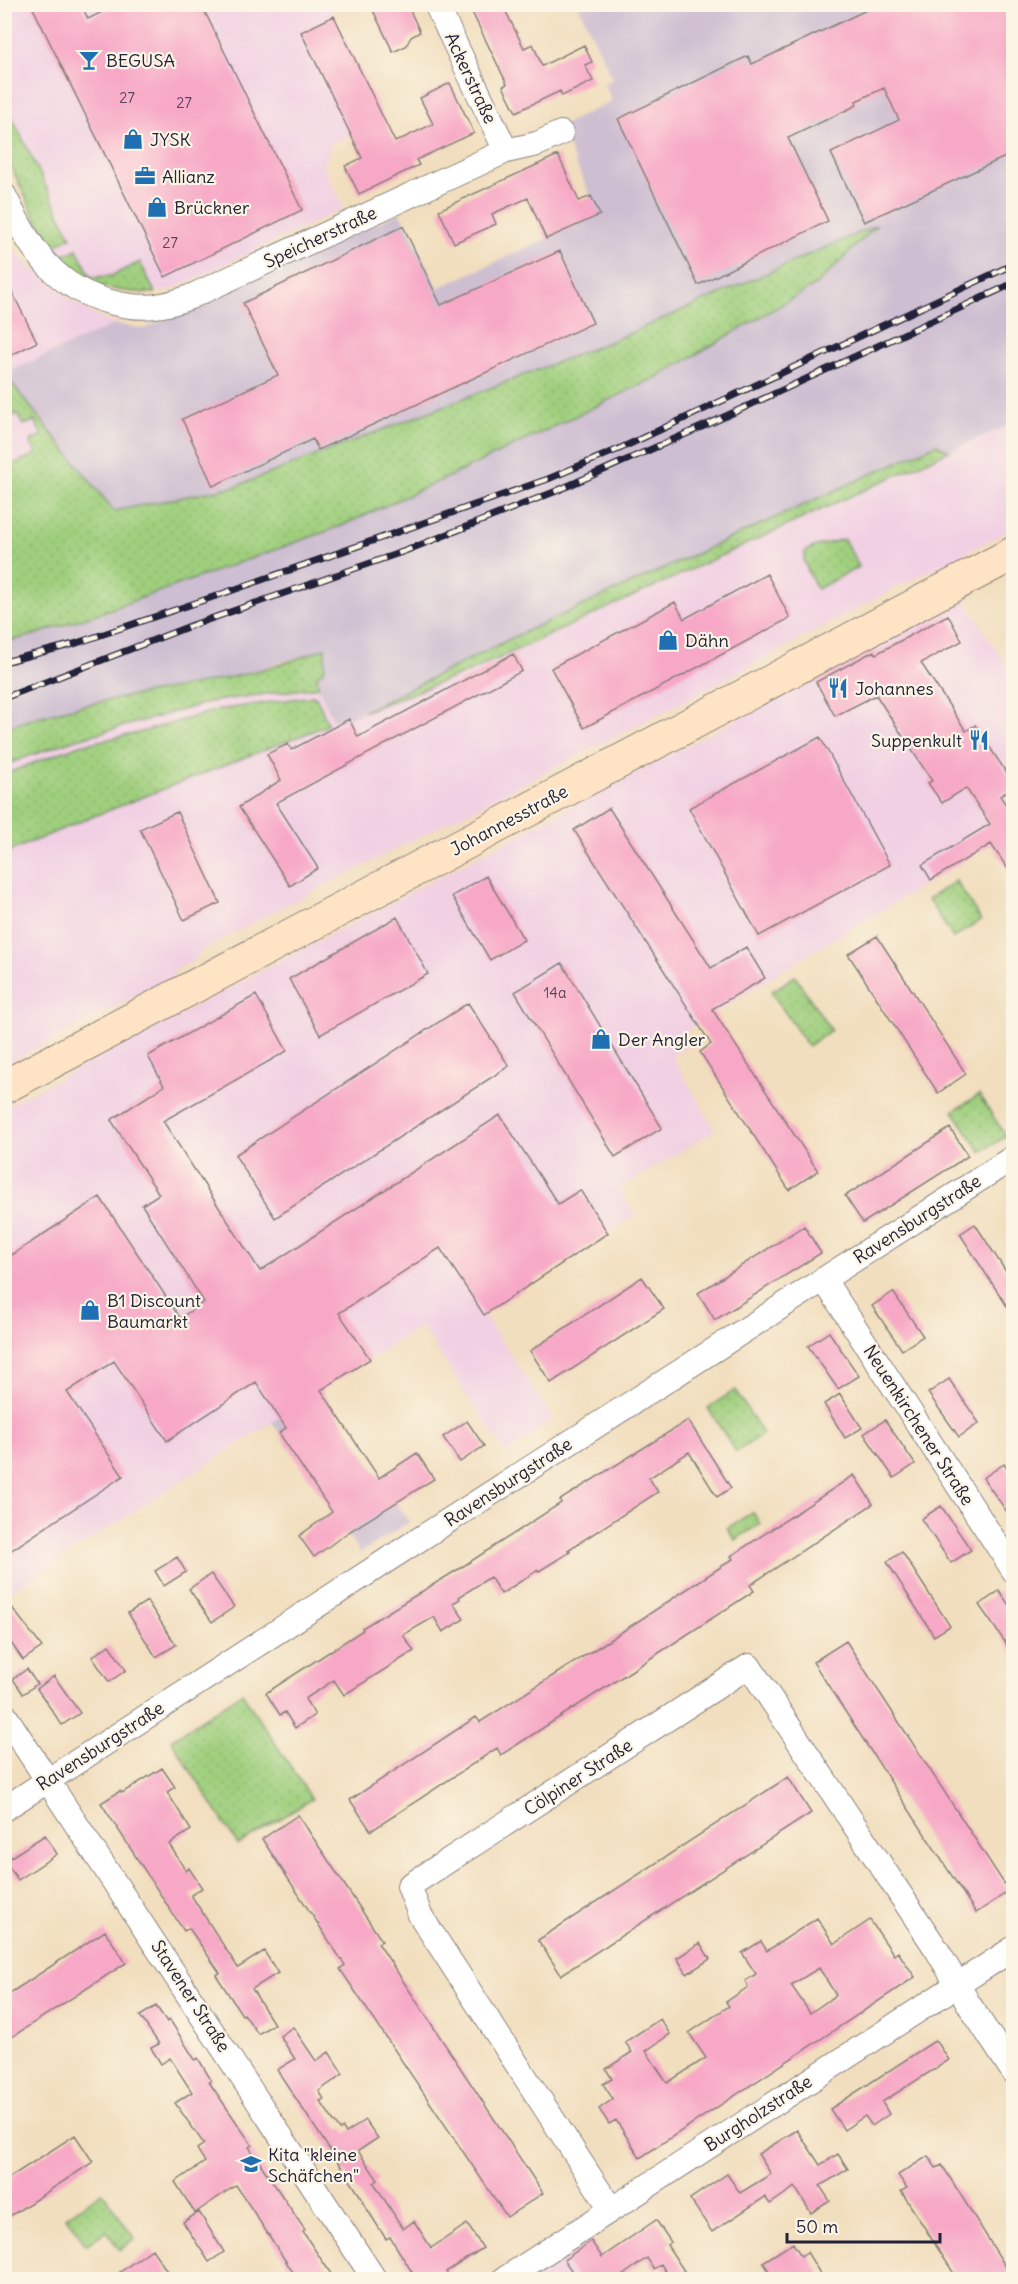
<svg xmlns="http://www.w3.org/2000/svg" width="1018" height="2284" font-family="Delius,sans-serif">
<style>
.built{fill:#f1d0e3}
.industrial{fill:#cebed1}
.green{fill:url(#green-dots);stroke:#60785c;stroke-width:1.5}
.building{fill:#f7a8c6;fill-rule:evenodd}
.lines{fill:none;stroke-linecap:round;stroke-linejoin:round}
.street-casing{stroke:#8a807c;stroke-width:26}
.secondary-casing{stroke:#8a807c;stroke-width:35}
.street{stroke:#fff;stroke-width:24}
.secondary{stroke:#fee4c5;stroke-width:33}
.rail-casing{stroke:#22223b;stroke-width:7}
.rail{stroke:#fcf5e5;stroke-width:4.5;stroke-dasharray:14;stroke-linecap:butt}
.labels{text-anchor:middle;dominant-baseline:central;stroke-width:4.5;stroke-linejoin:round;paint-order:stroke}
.number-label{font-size:15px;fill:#57445e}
.poi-label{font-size:18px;fill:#22223b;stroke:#fcf5e5;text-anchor:start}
.street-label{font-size:18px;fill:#22223b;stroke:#fcf5e5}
</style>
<defs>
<pattern id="green-dots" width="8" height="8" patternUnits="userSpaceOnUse" patternTransform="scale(1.5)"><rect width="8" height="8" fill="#9fcf7d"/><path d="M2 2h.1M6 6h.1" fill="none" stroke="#89b16d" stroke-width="1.8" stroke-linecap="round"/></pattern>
</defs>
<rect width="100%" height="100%" fill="#fcf5e5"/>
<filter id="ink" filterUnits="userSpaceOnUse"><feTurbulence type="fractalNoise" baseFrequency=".0167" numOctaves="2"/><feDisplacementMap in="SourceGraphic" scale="12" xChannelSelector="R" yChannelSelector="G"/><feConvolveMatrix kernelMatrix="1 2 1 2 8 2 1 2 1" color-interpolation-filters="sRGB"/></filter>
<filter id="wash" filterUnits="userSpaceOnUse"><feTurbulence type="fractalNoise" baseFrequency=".008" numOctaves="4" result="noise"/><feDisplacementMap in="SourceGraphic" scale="24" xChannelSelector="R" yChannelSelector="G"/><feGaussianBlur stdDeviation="1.35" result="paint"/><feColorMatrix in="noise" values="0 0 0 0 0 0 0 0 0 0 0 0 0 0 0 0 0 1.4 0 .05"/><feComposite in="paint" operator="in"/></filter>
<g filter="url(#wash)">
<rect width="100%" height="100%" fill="#f1debe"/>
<path class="built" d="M 5,5 L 329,5 L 384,118 L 331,144 L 323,166 L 344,208 L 171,290 L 155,293 L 129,292 L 77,273 L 62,256 L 36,219 L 5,154 Z
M 4,233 L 11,246 L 32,271 L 39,272 L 68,298 L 96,316 L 115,324 L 5,374 L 72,459 L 4,476 Z
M 1013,423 L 1013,529 L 893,589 L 698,694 L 275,911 L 202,950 L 194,961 L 173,971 L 175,975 L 5,1065 L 5,728 L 318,687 L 334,722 L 937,444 L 964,446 Z
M 964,599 L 1013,676 L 1013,832 L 820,947 L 684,1032 L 691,1044 L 672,1056 L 715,1130 L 619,1189 L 635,1215 L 484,1315 L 553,1419 L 506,1454 L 421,1326 L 5,1595 L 5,1107 Z
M 591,2239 L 618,2279 L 531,2280 Z"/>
<path class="industrial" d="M 578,5 L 1013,5 L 1013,423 L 949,451 L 936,444 L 518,635 L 363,712 L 335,723 L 318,687 L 317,676 L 324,649 L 222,680 L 124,697 L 33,717 L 5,728 L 5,642 L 34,635 L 105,611 L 341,526 L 459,472 L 661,375 L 817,284 L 876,227 L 612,341 L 237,486 L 114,511 L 5,374 L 115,324 L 144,329 L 400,213 L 438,288 L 599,215 L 559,127 L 612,101 L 604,84 L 613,79 Z
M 321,1390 L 409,1522 L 360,1553 L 272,1422 Z"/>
<path class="green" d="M 5,103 L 71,237 L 54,246 L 36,219 L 5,154 Z
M 877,225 L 817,284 L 661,375 L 459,472 L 341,526 L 105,611 L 34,635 L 5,642 L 5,468 L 36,454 L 30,441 L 42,436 L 35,421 L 23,425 L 17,414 L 5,419 L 5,396 L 11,393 L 5,380 L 5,375 L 114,511 L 237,486 L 612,341 Z
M 77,249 L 91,277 L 111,276 L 140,262 L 155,293 C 111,291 92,290 62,256 Z
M 937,444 L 949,451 L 473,670 L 363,712 L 518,635 Z
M 844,539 L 859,567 L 817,589 C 794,545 800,551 844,539 Z
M 325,648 L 325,669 L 317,676 L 318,687 L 214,701 L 70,741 L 5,765 L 5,728 C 108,689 222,692 325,648 Z
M 313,696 L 317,698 L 328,725 L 84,820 L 5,853 L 5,774 L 80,745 L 138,733 L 217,710 Z
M 956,881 L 981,920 L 953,938 L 928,899 Z
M 795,976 L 831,1030 L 808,1046 L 771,992 Z
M 979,1095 L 1006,1136 L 981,1152 L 953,1111 Z
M 735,1390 L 763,1434 L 736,1452 L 708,1408 Z
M 753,1512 L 760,1524 L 735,1540 L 727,1528 Z
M 242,1693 L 312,1799 L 238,1845 L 171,1740 Z
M 102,2192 L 135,2239 L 120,2250 L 106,2231 L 86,2245 L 66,2217 Z"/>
<g id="blocks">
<path class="building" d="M 31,4 L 81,4 L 88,19 L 118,4 L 201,4 L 302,210 L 165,277 Z
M 370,4 L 407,4 L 420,32 L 411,37 L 406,46 L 393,52 Z
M 468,4 L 502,4 L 524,48 L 533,44 L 542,66 L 584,45 L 592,62 L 585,65 L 593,81 L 562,96 L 560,91 L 516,112 L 503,86 L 507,84 Z
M 879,4 L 1014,4 L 1014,153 L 864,222 L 831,153 L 899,120 L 884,88 L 856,101 L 857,105 L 788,138 L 828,221 L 698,285 L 618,119 L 748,56 L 752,64 Z
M 334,16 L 395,142 L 433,124 L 420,98 L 450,83 L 474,133 L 416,160 L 419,165 L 359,194 L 345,166 L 362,158 L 301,32 Z
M 558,155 L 579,201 L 591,196 L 600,215 L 546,239 L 528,198 L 492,214 L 496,224 L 454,243 L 439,210 Z
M 403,226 L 441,305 L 560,251 L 593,323 L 318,450 L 313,439 L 213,486 L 182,419 L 278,375 L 243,303 Z
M 4,276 L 37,342 L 4,359 Z
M 767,574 L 790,618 L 584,728 L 551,668 L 675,602 L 684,619 Z
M 948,615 L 962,641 L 921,663 L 966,731 L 975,725 L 1014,784 L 1014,787 L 1000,796 L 1014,816 L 1014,878 L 991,844 L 931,880 L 922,865 L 990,824 L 966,788 L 942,803 L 928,783 L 932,781 L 876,695 L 835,716 L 816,682 L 874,651 L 876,654 Z
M 513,654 L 522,671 L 276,803 L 318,868 L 290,886 L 239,807 L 281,780 L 267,754 L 288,744 L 291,750 L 349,719 L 358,737 Z
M 820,737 L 890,865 L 759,936 L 689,808 Z
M 609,808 L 711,968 L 746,947 L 765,978 L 712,1009 L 818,1171 L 789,1190 L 700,1052 L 711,1044 L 574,830 Z
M 177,812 L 220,903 L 184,920 L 140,829 Z
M 486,876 L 524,940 L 490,960 L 452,896 Z
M 397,917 L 428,974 L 320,1035 L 289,979 Z
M 877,936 L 966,1074 L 938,1093 L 848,954 Z
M 562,963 L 662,1128 L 615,1157 L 515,992 Z
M 256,995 L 287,1051 L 163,1121 L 260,1271 L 500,1115 L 558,1204 L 580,1190 L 608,1233 L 484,1315 L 440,1248 L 339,1313 L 370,1359 L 321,1390 L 379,1478 L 417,1453 L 434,1479 L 347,1533 L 314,1557 L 299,1536 L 332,1512 L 279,1433 L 286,1428 L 256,1382 L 167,1441 L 114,1361 L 67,1392 L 123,1476 L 4,1555 L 4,1260 L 100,1197 L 180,1318 L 204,1302 L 142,1205 L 159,1194 L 111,1120 L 164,1086 L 148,1056 Z
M 468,1003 L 509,1066 L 275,1218 L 235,1155 Z
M 950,1128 L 968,1156 L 863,1223 L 845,1196 Z
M 975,1224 L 1014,1284 L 1014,1317 L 960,1234 Z
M 804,1226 L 821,1253 L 715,1320 L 698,1293 Z
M 642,1277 L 664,1309 L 551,1383 L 530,1351 Z
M 893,1292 L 923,1336 L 902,1350 L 872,1306 Z
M 829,1332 L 859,1376 L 838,1389 L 808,1346 Z
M 949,1379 L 979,1423 L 959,1437 L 928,1393 Z
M 840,1394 L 862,1428 L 845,1438 L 824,1404 Z
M 688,1420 L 731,1488 L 717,1497 L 689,1452 L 649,1478 L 658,1492 L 568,1550 L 570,1552 L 539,1571 L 538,1570 L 501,1594 L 490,1577 L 459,1597 L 460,1599 L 453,1603 L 464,1619 L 443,1632 L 434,1617 L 403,1635 L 414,1651 L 344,1695 L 334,1680 L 305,1699 L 315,1715 L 295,1728 L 285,1712 L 280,1715 L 266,1693 L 363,1630 L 362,1628 L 462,1567 L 561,1503 L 560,1500 Z
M 885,1420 L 915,1464 L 894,1478 L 864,1434 Z
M 467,1421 L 484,1446 L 460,1462 L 443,1437 Z
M 1004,1464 L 1014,1479 L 1014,1522 L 983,1478 Z
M 854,1475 L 873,1504 L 750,1585 L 754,1591 L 628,1673 L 501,1755 L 497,1748 L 371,1831 L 350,1800 L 476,1717 L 480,1722 L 608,1641 L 733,1559 L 731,1556 Z
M 941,1506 L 971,1550 L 951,1563 L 921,1519 Z
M 902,1552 L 950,1626 L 934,1636 L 887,1562 Z
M 177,1557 L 186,1572 L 164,1586 L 155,1571 Z
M 211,1574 L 234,1607 L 212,1622 L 189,1589 Z
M 999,1591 L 1014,1612 L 1014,1655 L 979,1605 Z
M 4,1597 L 42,1647 L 23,1660 L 4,1633 Z
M 147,1601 L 176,1645 L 156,1657 L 128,1613 Z
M 846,1641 L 1009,1891 L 976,1913 L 813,1662 Z
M 109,1645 L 126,1670 L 109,1682 L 92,1657 Z
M 27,1669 L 37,1684 L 23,1694 L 13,1679 Z
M 54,1676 L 80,1713 L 62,1725 L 37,1689 Z
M 162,1768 L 175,1787 L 167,1792 L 191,1830 L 169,1844 L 186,1871 L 189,1868 L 202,1888 L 191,1895 L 238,1968 L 264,1951 L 278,1973 L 252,1989 L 274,2024 L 258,2034 L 244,2014 L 242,2015 L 216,1975 L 220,1973 L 189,1928 L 184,1931 L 101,1803 L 120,1791 L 122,1793 Z
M 788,1777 L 811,1813 L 561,1975 L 538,1940 Z
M 298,1815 L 382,1941 L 378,1943 L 543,2193 L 507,2217 L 340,1969 L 345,1965 L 262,1839 Z
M 45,1835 L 57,1854 L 18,1880 L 5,1861 Z
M 817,1918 L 834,1944 L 870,1920 L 894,1955 L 898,1952 L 915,1977 L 640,2158 L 616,2120 L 609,2124 L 599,2109 L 613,2099 L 603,2084 L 612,2079 L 606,2069 L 632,2052 L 625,2042 L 660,2019 L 670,2034 L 646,2051 L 667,2083 L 706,2058 L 689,2033 L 729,2006 L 726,2002 L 748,1987 L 745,1981 L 756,1974 L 742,1953 L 761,1941 L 767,1951 ZM 819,1968 L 836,1995 L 810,2013 L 791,1985 Z
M 105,1931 L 126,1963 L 4,2042 L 4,1997 Z
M 700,1943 L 710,1959 L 687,1974 L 677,1958 Z
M 156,2006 L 167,2022 L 170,2020 L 195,2060 L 198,2058 L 211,2080 L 209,2082 L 252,2145 L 249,2147 L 305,2230 L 303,2232 L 335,2280 L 298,2280 L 236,2185 L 195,2213 L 175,2182 L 205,2162 L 197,2149 L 204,2144 L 175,2103 L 192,2092 L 170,2058 L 161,2064 L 151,2048 L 159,2044 L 140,2016 Z
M 293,2027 L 316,2061 L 329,2052 L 343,2074 L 319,2091 L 324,2099 L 320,2101 L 340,2130 L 343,2128 L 346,2133 L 365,2120 L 378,2138 L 358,2151 L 378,2180 L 374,2183 L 403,2229 L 414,2221 L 431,2248 L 467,2224 L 483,2248 L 446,2272 L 451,2280 L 417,2280 L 390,2237 L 386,2239 L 362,2201 L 363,2200 L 277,2070 L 295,2059 L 280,2036 Z
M 936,2040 L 949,2060 L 882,2102 L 889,2114 L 872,2126 L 865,2116 L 844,2130 L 830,2109 Z
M 797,2130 L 820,2165 L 838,2154 L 848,2169 L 820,2186 L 830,2201 L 811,2213 L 795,2187 L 770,2204 L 765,2197 L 712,2232 L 690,2199 L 727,2174 L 740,2193 L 771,2174 L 758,2154 Z
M 75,2135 L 93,2162 L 4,2220 L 4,2181 Z
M 928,2156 L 936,2168 L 942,2165 L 1014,2280 L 958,2280 L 901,2191 L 907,2188 L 898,2175 Z
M 199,2212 L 224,2252 L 209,2262 L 183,2222 Z
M 656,2220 L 671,2242 L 667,2245 L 690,2280 L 671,2280 L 661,2264 L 654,2269 L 647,2258 L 616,2280 L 578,2280 L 564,2260 L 591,2241 L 602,2257 Z
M 793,2243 L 801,2256 L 807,2252 L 824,2280 L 775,2280 L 763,2262 Z
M 152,2249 L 173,2280 L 109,2280 Z"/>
</g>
</g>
<g filter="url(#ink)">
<use href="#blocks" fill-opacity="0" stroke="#8a807c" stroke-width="1.5"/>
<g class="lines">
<g class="street-casing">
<path id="street" d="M 436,4 L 506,151
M 4,195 C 30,248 54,289 114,303 C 142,310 164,307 190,297 L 506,151 L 537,144 L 561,133
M 824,1280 L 1014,1571
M 4,1714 L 375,2280
M 4,1809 L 395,1555 L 1014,1157
M 611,2209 L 420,1915 L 409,1886 L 749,1666 L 937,1950 L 970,2006 L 1014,2073
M 503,2280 L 1014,1948"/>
</g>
<g class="secondary-casing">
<path id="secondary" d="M 4,1087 L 1014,553"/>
</g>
<use href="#street" class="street"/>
<use href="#secondary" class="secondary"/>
<g class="rail-casing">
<path id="rail" d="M 4,662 L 74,644 L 216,596 L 548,479 L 619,449 L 1014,264
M 4,698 L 190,626 L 405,551 L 554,492 L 713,422 L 1014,283"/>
</g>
<use href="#rail" class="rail"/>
</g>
</g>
<defs>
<g id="bar-bare" transform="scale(1.62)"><path d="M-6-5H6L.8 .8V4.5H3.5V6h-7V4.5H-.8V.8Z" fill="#1f6fb2" stroke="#fcf5e5" stroke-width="2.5" paint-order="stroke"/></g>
<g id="shop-bare" transform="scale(1.62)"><path d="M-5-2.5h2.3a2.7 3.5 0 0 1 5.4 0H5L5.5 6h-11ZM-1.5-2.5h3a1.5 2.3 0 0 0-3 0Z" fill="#1f6fb2" stroke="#fcf5e5" stroke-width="2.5" paint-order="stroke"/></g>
<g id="office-bare" transform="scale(1.62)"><path d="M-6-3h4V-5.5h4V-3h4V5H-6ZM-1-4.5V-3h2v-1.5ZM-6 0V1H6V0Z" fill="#1f6fb2" stroke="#fcf5e5" stroke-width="2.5" paint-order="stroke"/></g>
<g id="restaurant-bare" transform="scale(1.62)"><path d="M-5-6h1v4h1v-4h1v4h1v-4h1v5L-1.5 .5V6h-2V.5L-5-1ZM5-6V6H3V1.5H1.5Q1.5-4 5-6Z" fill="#1f6fb2" stroke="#fcf5e5" stroke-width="2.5" paint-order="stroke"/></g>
<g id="school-bare" transform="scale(1.62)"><path d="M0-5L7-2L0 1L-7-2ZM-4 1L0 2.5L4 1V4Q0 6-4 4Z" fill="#1f6fb2" stroke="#fcf5e5" stroke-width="2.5" paint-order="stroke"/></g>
</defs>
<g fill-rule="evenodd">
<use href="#bar-bare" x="89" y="60"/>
<use href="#shop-bare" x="133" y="139"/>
<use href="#office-bare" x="145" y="176"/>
<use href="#shop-bare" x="157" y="207"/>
<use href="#shop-bare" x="668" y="640"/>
<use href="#restaurant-bare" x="838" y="688"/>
<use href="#restaurant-bare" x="979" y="740"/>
<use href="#shop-bare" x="601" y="1039"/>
<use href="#shop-bare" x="90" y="1310"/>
<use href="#school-bare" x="251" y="2164"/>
</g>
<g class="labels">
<g class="number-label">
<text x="127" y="97">27</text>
<text x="184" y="102">27</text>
<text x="170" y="242">27</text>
<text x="555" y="992">14a</text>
</g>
<g class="poi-label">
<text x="106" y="60">BEGUSA</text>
<text x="150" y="139">JYSK</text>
<text x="162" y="176">Allianz</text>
<text x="174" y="207">Brückner</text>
<text x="685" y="640">Dähn</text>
<text x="855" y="688">Johannes</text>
<text x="962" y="740" text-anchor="end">Suppenkult</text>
<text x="618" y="1039">Der Angler</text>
<text x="107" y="1300">B1 Discount<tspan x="107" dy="21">Baumarkt</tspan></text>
<text x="268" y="2154">Kita "kleine<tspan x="268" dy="21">Schäfchen"</tspan></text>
</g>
<g class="street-label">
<text transform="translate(471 78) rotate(65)">Ackerstraße</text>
<text transform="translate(320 237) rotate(-25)">Speicherstraße</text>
<text transform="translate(509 820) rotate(-28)">Johannesstraße</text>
<text transform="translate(917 1219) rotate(-33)">Ravensburgstraße</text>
<text transform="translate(919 1425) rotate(57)">Neuenkirchener Straße</text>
<text transform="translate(508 1482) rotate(-33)">Ravensburgstraße</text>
<text transform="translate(100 1746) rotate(-33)">Ravensburgstraße</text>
<text transform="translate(578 1777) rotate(-33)">Cölpiner Straße</text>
<text transform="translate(191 1996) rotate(57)">Stavener Straße</text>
<text transform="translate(758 2113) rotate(-33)">Burgholzstraße</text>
</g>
</g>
<rect width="1018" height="2284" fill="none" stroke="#fcf5e5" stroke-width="24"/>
<path d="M787 2233v9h153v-9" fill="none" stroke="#22223b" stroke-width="3"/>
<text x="796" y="2233" font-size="18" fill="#22223b" stroke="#fcf5e5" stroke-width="4.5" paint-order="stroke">50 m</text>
</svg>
